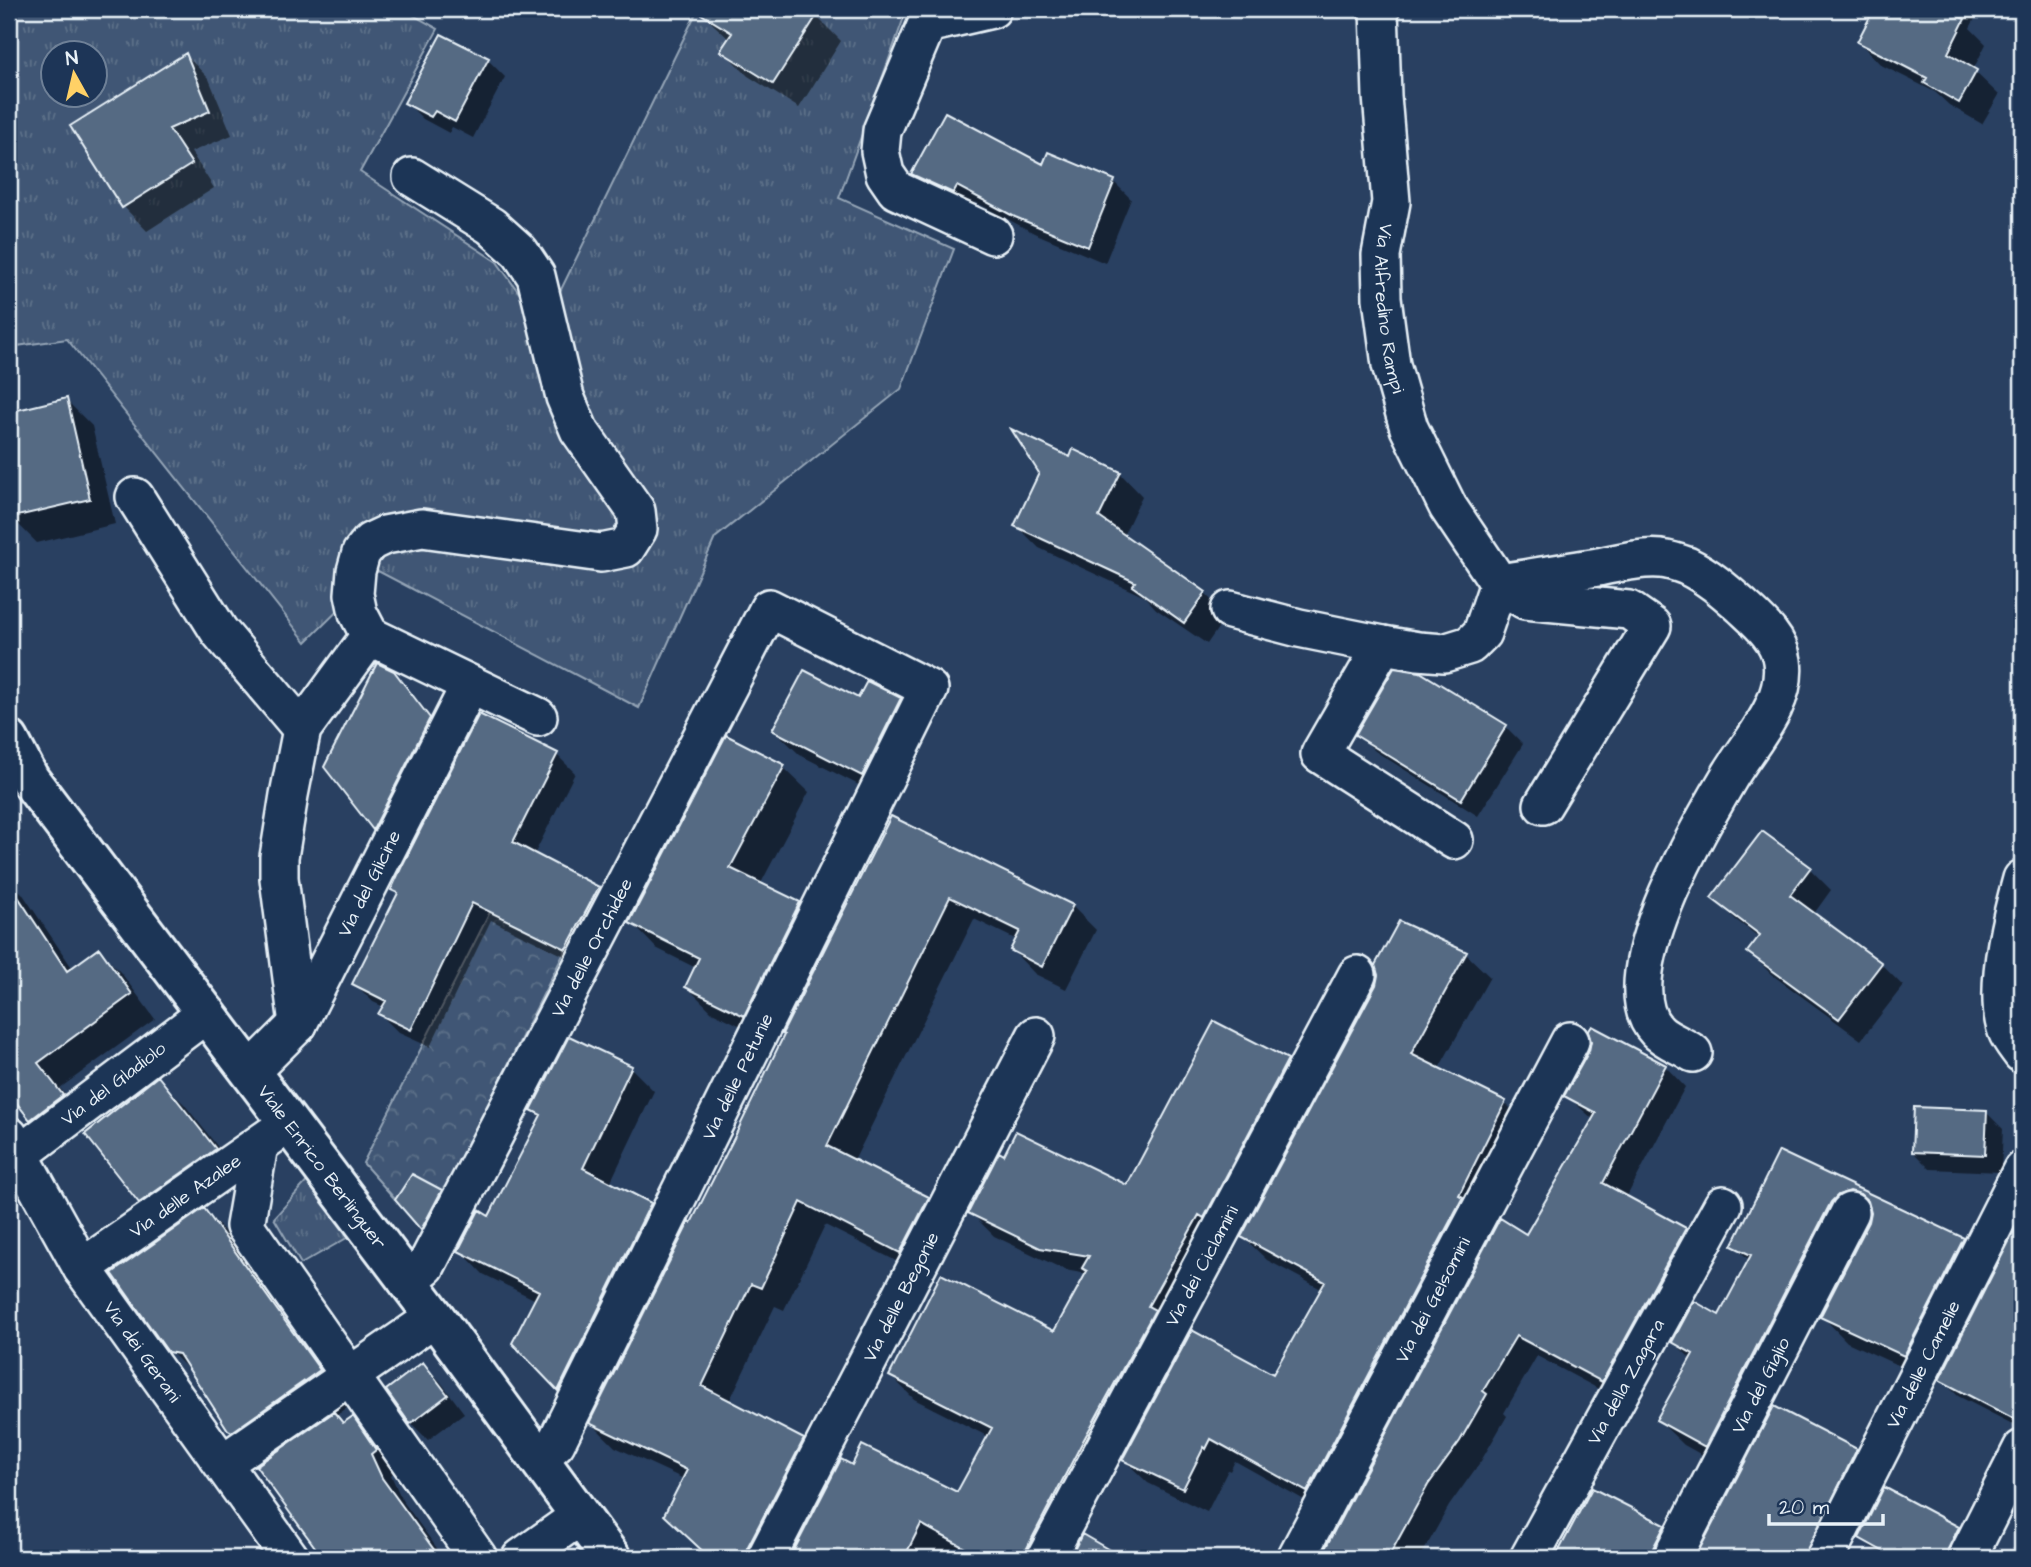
<svg xmlns="http://www.w3.org/2000/svg" width="2031" height="1567" font-family="'Architects Daughter',sans-serif">
<style>
.grass{fill:url(#grass-tufts);stroke:#94a4b6;stroke-width:2;fill-rule:evenodd}
.forest{fill:url(#forest-crowns);stroke:#94a4b6;stroke-width:2}
.shadow{fill:#0007}
.building{fill:#556a83;stroke:#e8f1f8;stroke-width:2}
.lines{fill:none;stroke-linecap:round;stroke-linejoin:round}
.minor-casing{stroke:#e8f1f8;stroke-width:42}
.secondary-casing{stroke:#e8f1f8;stroke-width:44}
.minor{stroke:#1d3557;stroke-width:37}
.secondary{stroke:#1d3557;stroke-width:38}
.labels{text-anchor:middle;dominant-baseline:central;stroke-width:5;stroke-linejoin:round;paint-order:stroke}
.street-label{font-size:19px;fill:#e8f1f8;stroke:#1d3557}
</style>
<defs>
<pattern id="grass-tufts" width="24" height="20" patternUnits="userSpaceOnUse" patternTransform="scale(1.75)"><rect width="24" height="20" fill="#415774"/><path d="M3 7l-1-3M5 7V3M7 7l1-3M15 17l-1-3M17 17v-4M19 17l1-3" fill="none" stroke="#5c7089"/></pattern>
<pattern id="forest-crowns" width="20" height="18" patternUnits="userSpaceOnUse" patternTransform="scale(1.75)"><rect width="20" height="18" fill="#415774"/><path d="M2 6a3 3 0 1 1 6 0M12 15a3 3 0 1 1 6 0" fill="none" stroke="#5c7089"/></pattern>
</defs>
<rect width="100%" height="100%" fill="#294061"/>
<filter id="ink" filterUnits="userSpaceOnUse"><feTurbulence type="fractalNoise" baseFrequency=".0143" numOctaves="2"/><feDisplacementMap in="SourceGraphic" scale="14" xChannelSelector="R" yChannelSelector="G"/><feConvolveMatrix kernelMatrix="1 2 1 2 8 2 1 2 1" color-interpolation-filters="sRGB"/></filter>
<g filter="url(#ink)">
<path class="grass" d="M 9,9 L 402,9 L 438,29 L 360,172 L 497,262 L 522,297 L 533,347 L 697,11 L 732,33 L 721,51 L 773,84 L 817,14 L 849,9 L 907,9 L 839,198 L 954,249 L 901,389 L 715,538 L 639,708 L 378,571 L 306,642 L 67,339 L 9,347 ZM 52,52 L 94,52 L 94,94 L 52,94 Z
M 309,1179 L 352,1235 L 301,1264 L 274,1218 Z"/>
<path class="forest" d="M 490,912 L 566,949 L 424,1232 L 363,1163 Z"/>
<path class="shadow" d="M 701,9 L 805,9 L 816,16 L 841,41 L 799,108 L 748,76 L 723,51 L 730,40 L 699,11 Z
M 1876,9 L 1980,9 L 1970,28 L 1986,44 L 1973,70 L 1999,95 L 1982,124 L 1949,105 L 1935,92 L 1881,65 L 1859,42 Z
M 186,55 L 209,79 L 232,135 L 191,152 L 214,188 L 147,231 L 124,207 L 72,127 Z
M 488,60 L 505,77 L 473,138 L 452,127 L 449,133 L 423,119 L 406,102 Z
M 1044,166 L 1114,182 L 1131,199 L 1105,263 L 1034,233 L 975,202 L 971,209 L 930,191 L 914,174 Z
M 66,400 L 92,426 L 115,524 L 37,543 L 11,517 L 9,506 L 9,413 Z
M 1071,459 L 1120,473 L 1142,496 L 1123,536 L 1204,593 L 1227,615 L 1207,644 L 1156,609 L 1145,597 L 1039,548 L 1016,525 Z
M 393,672 L 408,688 L 443,734 L 388,842 L 374,829 L 326,767 Z
M 859,700 L 900,700 L 925,725 L 888,800 L 800,755 L 774,730 Z
M 1506,727 L 1523,744 L 1478,816 L 1375,751 L 1358,734 Z
M 557,755 L 575,773 L 534,855 L 598,888 L 617,907 L 585,966 L 491,920 L 430,1047 L 399,1033 L 380,1014 L 384,1007 L 373,1002 L 354,983 L 399,895 L 393,890 Z
M 783,767 L 809,792 L 760,885 L 799,904 L 824,929 L 770,1040 L 712,1012 L 687,987 L 696,968 L 656,948 L 631,922 Z
M 892,819 L 1072,906 L 1096,930 L 1066,989 L 1035,974 L 1012,950 L 1017,940 L 974,919 L 854,1161 L 928,1199 L 951,1222 L 924,1275 L 825,1225 L 784,1310 L 775,1306 L 729,1402 L 803,1441 L 826,1464 L 778,1558 L 711,1558 L 690,1539 L 684,1479 L 615,1447 L 591,1423 L 692,1225 Z
M 1809,868 L 1831,890 L 1813,915 L 1881,964 L 1903,986 L 1861,1040 L 1771,974 L 1749,952 L 1760,938 L 1736,920 L 1714,898 Z
M 9,880 L 22,893 L 73,969 L 99,950 L 122,974 L 155,1019 L 60,1088 L 85,1120 L 55,1143 L 31,1119 L 9,1090 Z
M 1466,954 L 1490,977 L 1438,1070 L 1505,1103 L 1529,1126 L 1331,1515 L 1235,1461 L 1230,1471 L 1228,1470 L 1207,1512 L 1148,1483 L 1124,1460 L 1274,1376 L 1323,1290 L 1267,1260 L 1243,1237 Z
M 1215,1024 L 1287,1061 L 1311,1084 L 1058,1558 L 791,1558 L 842,1461 L 853,1467 L 957,1495 L 989,1437 L 914,1399 L 891,1376 L 1055,1334 L 1087,1274 L 1065,1270 L 994,1236 L 970,1212 L 1128,1188 Z
M 1665,1066 L 1685,1087 L 1626,1198 L 1685,1229 L 1706,1250 L 1623,1402 L 1537,1356 L 1504,1413 L 1507,1416 L 1481,1461 L 1449,1506 L 1420,1558 L 1322,1558 L 1500,1221 L 1527,1236 L 1594,1120 L 1567,1096 Z
M 631,1068 L 654,1091 L 610,1183 L 650,1204 L 674,1228 L 582,1413 L 514,1343 L 536,1300 L 483,1274 L 460,1250 L 490,1218 L 541,1118 L 533,1110 Z
M 158,1079 L 184,1104 L 240,1175 L 166,1227 L 140,1201 Z
M 1986,1112 L 2003,1129 L 2001,1172 L 1930,1169 L 1913,1152 Z
M 1780,1154 L 1963,1239 L 1988,1265 L 1930,1380 L 1847,1342 L 1822,1316 L 1871,1217 L 1864,1220 L 1731,1471 L 1684,1445 L 1658,1420 L 1692,1360 L 1674,1342 L 1720,1317 L 1750,1261 L 1734,1245 Z
M 441,1191 L 449,1200 L 430,1236 L 397,1199 Z
M 204,1210 L 237,1244 L 352,1404 L 336,1416 L 344,1424 L 352,1418 L 373,1438 L 396,1471 L 391,1475 L 402,1500 L 444,1558 L 325,1558 L 259,1466 L 263,1463 L 229,1429 L 195,1376 L 169,1350 Z
M 2022,1220 L 2022,1429 L 1958,1396 L 1941,1379 Z
M 423,1364 L 440,1381 L 464,1413 L 428,1440 L 411,1423 Z
M 1774,1409 L 1856,1450 L 1879,1474 L 1838,1558 L 1697,1558 Z
M 1592,1490 L 1664,1526 L 1688,1549 L 1683,1558 L 1570,1558 L 1561,1550 Z
M 1958,1528 L 1975,1545 L 1969,1558 L 1884,1558 L 1861,1538 Z"/>
<path class="building" d="M 693,9 L 821,9 L 773,84 L 720,51 L 732,33 Z
M 1874,9 L 1944,9 L 1965,19 L 1948,53 L 1977,70 L 1959,103 L 1924,83 L 1927,78 L 1857,42 Z
M 441,34 L 489,58 L 455,122 L 435,111 L 431,117 L 404,103 Z
M 186,53 L 210,111 L 169,129 L 192,164 L 122,208 L 70,126 Z
M 945,112 L 1043,164 L 1048,152 L 1115,180 L 1088,247 L 1015,217 L 957,186 L 953,193 L 911,174 Z
M 67,398 L 90,499 L 9,518 L 9,412 Z
M 1011,429 L 1070,457 L 1073,449 L 1121,472 L 1099,517 L 1206,592 L 1184,623 L 1132,586 L 1135,582 L 1014,526 L 1039,473 Z
M 377,663 L 394,671 L 430,718 L 373,830 L 324,767 Z
M 1394,668 L 1420,672 L 1507,725 L 1461,800 L 1355,735 Z
M 804,670 L 858,698 L 867,681 L 901,698 L 862,776 L 772,730 Z
M 479,714 L 558,753 L 513,842 L 599,887 L 566,949 L 472,903 L 411,1030 L 378,1014 L 386,1001 L 352,984 L 398,893 L 391,890 L 402,866 Z
M 726,735 L 785,765 L 730,868 L 800,902 L 744,1016 L 685,987 L 699,958 L 629,923 Z
M 891,816 L 1073,905 L 1042,967 L 1010,950 L 1020,931 L 950,897 L 827,1146 L 929,1197 L 900,1253 L 801,1202 L 761,1288 L 751,1284 L 702,1386 L 804,1439 L 747,1548 L 745,1558 L 710,1558 L 664,1515 L 687,1470 L 589,1423 L 689,1222 L 691,1223 L 734,1138 L 784,1035 L 782,1034 Z
M 1762,831 L 1811,867 L 1790,895 L 1882,963 L 1839,1019 L 1747,952 L 1760,935 L 1711,898 Z
M 9,883 L 67,971 L 99,948 L 132,994 L 38,1063 L 63,1095 L 30,1120 L 9,1093 Z
M 1399,921 L 1467,952 L 1411,1054 L 1506,1101 L 1459,1195 L 1463,1197 L 1307,1492 L 1211,1439 L 1206,1449 L 1204,1447 L 1183,1489 L 1122,1460 L 1192,1330 L 1273,1374 L 1325,1282 L 1241,1237 L 1376,985 L 1378,975 L 1375,965 Z
M 1214,1021 L 1288,1059 L 1204,1218 L 1199,1215 L 1148,1306 L 1155,1310 L 1083,1441 L 1027,1548 L 1025,1558 L 983,1558 L 921,1524 L 904,1558 L 790,1558 L 841,1459 L 852,1465 L 862,1445 L 957,1492 L 992,1428 L 889,1376 L 941,1274 L 1054,1331 L 1087,1271 L 1082,1268 L 1089,1256 L 1040,1248 L 968,1213 L 999,1152 L 1004,1155 L 1016,1131 L 1127,1185 Z
M 1592,1026 L 1666,1065 L 1603,1183 L 1686,1228 L 1602,1382 L 1516,1336 L 1483,1391 L 1487,1394 L 1460,1441 L 1428,1485 L 1388,1558 L 1320,1558 L 1500,1218 L 1526,1234 L 1596,1113 L 1564,1096 L 1589,1051 L 1591,1041 L 1588,1032 Z
M 569,1036 L 632,1066 L 583,1168 L 651,1203 L 558,1391 L 512,1343 L 539,1291 L 458,1251 L 479,1210 L 489,1216 L 541,1115 L 531,1110 Z
M 158,1076 L 216,1149 L 139,1203 L 85,1134 Z
M 1914,1107 L 1987,1110 L 1985,1155 L 1912,1152 Z
M 1779,1151 L 1964,1238 L 1904,1356 L 1820,1317 L 1869,1222 L 1871,1212 L 1868,1201 L 1860,1194 L 1850,1191 L 1838,1195 L 1831,1202 L 1705,1447 L 1656,1420 L 1693,1354 L 1672,1342 L 1694,1301 L 1719,1315 L 1751,1255 L 1732,1246 Z
M 412,1174 L 442,1190 L 421,1230 L 395,1200 Z
M 204,1208 L 320,1370 L 232,1432 L 228,1430 L 179,1354 L 168,1352 L 112,1273 Z
M 2022,1216 L 2022,1423 L 1939,1380 Z
M 423,1362 L 448,1395 L 410,1424 L 386,1390 Z
M 1774,1406 L 1857,1449 L 1805,1555 L 1803,1558 L 1695,1558 Z
M 334,1412 L 343,1423 L 353,1416 L 376,1450 L 371,1454 L 382,1478 L 440,1558 L 323,1558 L 290,1513 L 256,1466 Z
M 1884,1487 L 1959,1527 L 1948,1549 L 1946,1558 L 1895,1558 L 1859,1538 Z
M 1592,1488 L 1665,1525 L 1653,1548 L 1651,1558 L 1555,1558 Z
M 1082,1534 L 1123,1558 L 1070,1558 Z"/>
<g class="lines">
<g class="minor-casing">
<g id="minor">
<path d="M 992,9 L 927,24 L 882,131 L 880,151 L 885,174 L 896,190 L 993,235"/>
<path id="s1" d="M 1379,9 L 1382,96 L 1391,202 L 1381,255 L 1382,298 L 1391,365 L 1409,428 L 1448,507 L 1499,583 L 1525,600 L 1629,610 L 1652,626 L 1543,805"/>
<path d="M 135,497 L 219,631 L 302,729"/>
<path d="M 1499,583 C 1532,578 1565,572 1598,567 C 1618,563 1641,557 1661,559 C 1669,560 1679,563 1687,566 C 1708,576 1725,591 1742,606 C 1758,621 1779,638 1782,661 C 1788,703 1751,741 1731,774 C 1702,823 1607,980 1657,1031 C 1665,1040 1683,1046 1693,1053"/>
<path d="M 1230,610 L 1299,628 L 1383,645 L 1418,651 L 1444,653 L 1470,645 L 1482,633 L 1499,583"/>
<path d="M 370,636 L 538,717"/>
<path d="M 1383,645 L 1320,754 L 1454,840"/>
<path d="M 2022,879 C 2011,918 1993,992 2007,1031 C 2010,1039 2017,1047 2022,1054"/>
<path d="M 298,1024 L 279,878 L 279,857 L 289,795 L 302,729 L 370,636 L 358,613 L 354,594 L 356,571 L 361,553 L 370,542 L 385,535 L 422,528 L 601,553 L 626,548 L 638,529 L 636,511 L 579,430 L 565,397 L 536,276 L 520,252 L 491,226 L 412,177"/>
<path id="s2" d="M 251,1071 L 298,1024 L 470,685"/>
<path id="s3" d="M 9,1136 L 82,1268 L 290,1558"/>
<path d="M 259,1145 L 245,1226 L 478,1558"/>
<path id="s4" d="M 20,1154 L 207,1013"/>
<path id="s5" d="M 82,1268 L 271,1136"/>
<path id="s6" d="M 407,1281 L 426,1266 L 769,608 L 929,689 L 556,1443 L 538,1459"/>
<path d="M 223,1463 L 435,1317"/>
<path d="M 521,1558 L 580,1516"/>
<path id="s7" d="M 766,1558 L 1036,1036"/>
<path id="s8" d="M 1046,1558 L 1357,975"/>
<path id="s9" d="M 1296,1558 L 1570,1041"/>
<path id="s10" d="M 1529,1558 L 1723,1205"/>
<path id="s11" d="M 1672,1558 L 1850,1212"/>
<path id="s12" d="M 1825,1558 L 2022,1170"/>
<path d="M 1967,1558 L 2022,1449"/>
</g>
</g>
<g class="secondary-casing">
<g id="secondary">
<path id="s13" d="M 9,740 L 30,780 L 435,1317 L 611,1558"/>
</g>
</g>
<use href="#minor" class="minor"/>
<use href="#secondary" class="secondary"/>
</g>
</g>
<g class="labels">
<g class="street-label">
<text stroke="none"><textPath href="#s1" startOffset="301">Via Alfredino Rampi</textPath></text>
<text stroke="none"><textPath href="#s2" startOffset="224">Via del Glicine</textPath></text>
<text stroke="none"><textPath href="#s6" startOffset="383">Via delle Orchidee</textPath></text>
<text transform="translate(738 1077) rotate(-64)">Via delle Petunie</text>
<text stroke="none"><textPath href="#s4" startOffset="117">Via del Gladiolo</textPath></text>
<text stroke="none"><textPath href="#s13" startOffset="530">Viale Enrico Berlinguer</textPath></text>
<text stroke="none"><textPath href="#s5" startOffset="126">Via delle Azalee</textPath></text>
<text stroke="none"><textPath href="#s8" startOffset="331">Via dei Ciclamini</textPath></text>
<text stroke="none"><textPath href="#s7" startOffset="294">Via delle Begonie</textPath></text>
<text stroke="none"><textPath href="#s9" startOffset="292">Via dei Gelsomini</textPath></text>
<text stroke="none"><textPath href="#s3" startOffset="254">Via dei Gerani</textPath></text>
<text stroke="none"><textPath href="#s12" startOffset="217">Via delle Camelie</textPath></text>
<text stroke="none"><textPath href="#s10" startOffset="201">Via della Zagara</textPath></text>
<text stroke="none"><textPath href="#s11" startOffset="194">Via del Giglio</textPath></text>
</g>
</g>
<rect width="2031" height="1567" fill="none" stroke="#1d3557" stroke-width="35"/>
<rect x="18" y="18" width="1996" height="1532" fill="none" stroke="#e8f1f8" stroke-width="2.5" filter="url(#ink)"/>
<g transform="translate(74 74) rotate(352)"><circle r="33" fill="#1d3557" stroke="#6e8097" stroke-width="2"/>
<path d="M0-5L12 26L0 18L-12 26Z" fill="#ffd166"/>
<text y="-10" font-size="19" font-weight="bold" text-anchor="middle" fill="#e8f1f8">N</text>
</g>
<path d="M1769 1514v10h114v-10" fill="none" stroke="#e8f1f8" stroke-width="3.5"/>
<text x="1779" y="1514" font-size="21" fill="#e8f1f8" stroke="#1d3557" stroke-width="5" paint-order="stroke">20 m</text>
</svg>
